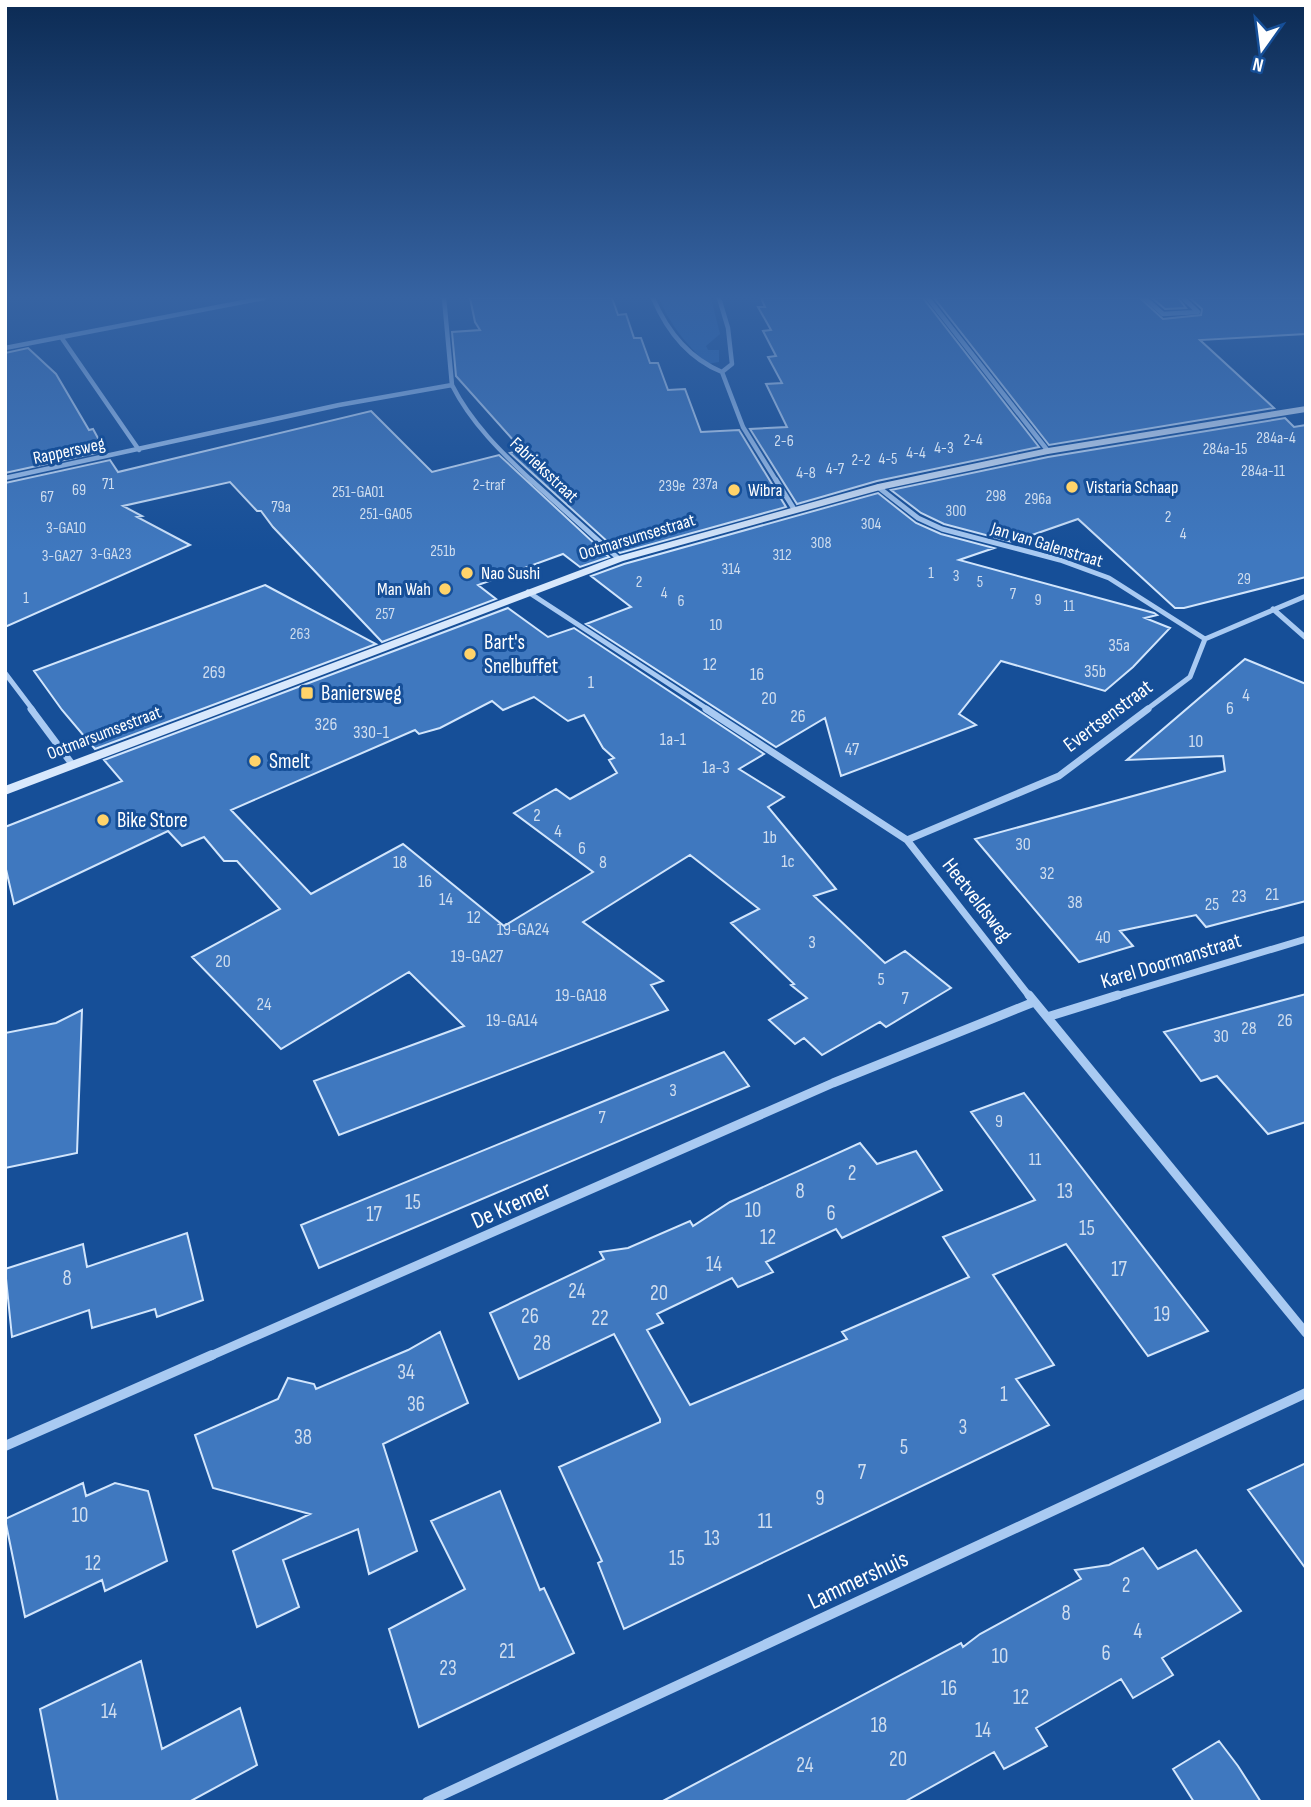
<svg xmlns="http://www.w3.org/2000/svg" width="1311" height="1807" font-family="'Sofia Sans Condensed',sans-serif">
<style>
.green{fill:#2a69b6}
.building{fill:#3f78bf;stroke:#d1e5fc;stroke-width:2;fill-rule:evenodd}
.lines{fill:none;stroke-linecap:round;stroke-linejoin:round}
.street-far4{stroke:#a9caf2;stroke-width:4.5}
.street-far3{stroke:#a9caf2;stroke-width:5}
.street-far2{stroke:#a9caf2;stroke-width:7}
.street-far1{stroke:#a9caf2;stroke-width:9}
.street{stroke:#a9caf2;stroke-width:10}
.secondary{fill:#d8e8fc;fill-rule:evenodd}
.poi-dot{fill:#ffd36a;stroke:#164f98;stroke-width:2.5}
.labels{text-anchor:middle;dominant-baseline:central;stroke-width:6;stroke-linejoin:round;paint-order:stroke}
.far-number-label{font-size:16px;fill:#cfddef}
.far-street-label{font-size:18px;fill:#fff;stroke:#164f98}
.far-poi-label{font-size:18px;fill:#fff;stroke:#164f98;text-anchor:start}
.number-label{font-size:18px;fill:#cfddef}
.poi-label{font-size:21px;fill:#fff;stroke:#164f98;text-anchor:start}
.street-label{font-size:21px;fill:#fff;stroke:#164f98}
.near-number-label{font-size:21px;fill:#cfddef}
.near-street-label{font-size:24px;fill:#fff;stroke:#164f98}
</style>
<rect width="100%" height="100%" fill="#164f98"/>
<path class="green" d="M 659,298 L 711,298 L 720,334 L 706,346 L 708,350 L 719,350 L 719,362 L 707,364 C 687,345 669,324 659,298 Z"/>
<path class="building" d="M 470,298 L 612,298 L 618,315 L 626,314 L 634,338 L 641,338 L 650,363 L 658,363 L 668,390 L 685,389 L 701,432 L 739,430 L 786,507 L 620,553 L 510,453 L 522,450 L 456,376 L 452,332 L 480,330 L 475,322 Z
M 761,298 L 923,298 L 1039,447 L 877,481 L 797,504 L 750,429 L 787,427 L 766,384 L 782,383 L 768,357 L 776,356 L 763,331 L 771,330 L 758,307 L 765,307 Z
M 934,298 L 1140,298 L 1163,319 L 1201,315 L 1202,309 L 1190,298 L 1306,298 L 1306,334 L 1200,340 L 1274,408 L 1049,445 Z
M 1152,298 L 1178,298 L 1186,308 L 1165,309 Z
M 28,348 L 56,374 L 89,430 L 93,429 L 105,451 L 5,473 L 5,353 Z
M 371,411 L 432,472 L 499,455 L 609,557 L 580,567 L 563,554 L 478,585 L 496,599 L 382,642 L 273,527 L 261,511 L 257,511 L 230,482 L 123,506 L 142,516 L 137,517 L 190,545 L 5,627 L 5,483 L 110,460 L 118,472 Z
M 1285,418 L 1294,427 L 1306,425 L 1306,577 L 1184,608 L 1175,608 L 1078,519 L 1012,542 L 944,524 L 921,513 L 891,490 L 1048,457 Z
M 878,493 L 916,523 L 941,534 L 994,548 L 959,560 L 1154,613 L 1157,615 L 1145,618 L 1170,628 L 1133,667 L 1105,691 L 1001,661 L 959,714 L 976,725 L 841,776 L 825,718 L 776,747 L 586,624 L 631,607 L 591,576 L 624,564 Z
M 265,585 L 376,644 L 95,749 L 62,710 L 34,671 Z
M 508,608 L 548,637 L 574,628 L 764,754 L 739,769 L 784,797 L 768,807 L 836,889 L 814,896 L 885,963 L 905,951 L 951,988 L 886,1027 L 880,1022 L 822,1055 L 804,1038 L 795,1044 L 769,1020 L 807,998 L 791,985 L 794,984 L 731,923 L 759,909 L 690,855 L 583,922 L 663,981 L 651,985 L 668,1010 L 339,1135 L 314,1081 L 464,1026 L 409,972 L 281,1049 L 192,957 L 280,909 L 237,861 L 224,861 L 204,837 L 182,846 L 168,831 L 14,904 L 5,865 L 5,827 L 122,781 L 104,760 ZM 534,697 L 568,721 L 584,715 L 603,748 L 614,758 L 609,760 L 617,773 L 570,799 L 556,789 L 514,813 L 593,872 L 504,926 L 403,844 L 311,894 L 231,810 L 415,730 L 419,734 L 440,728 L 492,701 L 503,710 Z
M 1245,659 L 1306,684 L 1306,901 L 1206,927 L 1196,915 L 1120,931 L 1133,946 L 1079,962 L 975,839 L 1225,771 L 1223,756 L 1127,760 Z
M 1306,994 L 1306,1122 L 1268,1134 L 1217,1076 L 1201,1081 L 1164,1032 Z
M 82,1010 L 77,1153 L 5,1168 L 5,1033 L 56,1023 Z
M 724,1052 L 749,1086 L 319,1268 L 301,1225 Z
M 1024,1093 L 1208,1331 L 1148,1356 L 1066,1244 L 993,1275 L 1054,1365 L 1016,1379 L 1049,1425 L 624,1629 L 598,1563 L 602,1561 L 559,1467 L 660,1422 L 660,1419 L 614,1334 L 519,1379 L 490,1313 L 604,1259 L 600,1252 L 628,1248 L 690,1221 L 693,1226 L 730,1202 L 860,1143 L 877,1164 L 916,1151 L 942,1190 L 842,1238 L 836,1229 L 766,1262 L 773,1272 L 738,1287 L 732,1278 L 657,1314 L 663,1323 L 647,1330 L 690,1405 L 847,1339 L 842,1332 L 969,1277 L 943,1237 L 1035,1200 L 971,1112 Z
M 187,1233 L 203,1300 L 157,1317 L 155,1309 L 92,1328 L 89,1310 L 12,1337 L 5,1269 L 83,1244 L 87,1267 Z
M 440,1332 L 468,1403 L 383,1444 L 417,1551 L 369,1574 L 358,1529 L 283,1560 L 299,1607 L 257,1627 L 233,1551 L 310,1514 L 213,1488 L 195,1435 L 278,1399 L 288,1378 L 314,1384 L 316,1389 L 408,1350 Z
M 1306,1463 L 1306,1569 L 1248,1490 Z
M 83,1483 L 86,1496 L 115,1483 L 148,1491 L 167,1561 L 105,1591 L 102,1580 L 25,1617 L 5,1519 Z
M 500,1491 L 540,1590 L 544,1588 L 574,1653 L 419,1727 L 389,1629 L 465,1589 L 431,1521 Z
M 1143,1548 L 1158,1569 L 1196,1550 L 1241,1611 L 1162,1658 L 1173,1675 L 1133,1698 L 1121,1679 L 1036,1728 L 1047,1746 L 1004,1769 L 994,1752 L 904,1802 L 661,1802 L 961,1643 L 963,1647 L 980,1634 L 1081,1579 L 1075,1570 L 1109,1565 Z
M 141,1661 L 162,1749 L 240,1708 L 257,1765 L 189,1802 L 58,1802 L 40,1709 Z
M 1219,1741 L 1238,1766 L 1261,1802 L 1194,1802 L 1173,1769 Z"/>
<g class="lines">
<path class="street-far4" d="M 444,298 L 452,385
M 653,298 C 667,331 688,358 722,372 L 743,427 L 777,482
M 719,298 L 728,328 L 732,364 L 722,372
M 928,298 L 1048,451
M 1145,298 L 1163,314 L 1198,312 L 1183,298
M 61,337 L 139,450
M 5,348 L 264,298
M 5,478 L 339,405 L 452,385 C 471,423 502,453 533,482"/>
<path class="street-far3" d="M 531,480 L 619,559
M 776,480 L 794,509
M 878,487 L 918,518 L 942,529 L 1060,560 L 1109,578 L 1205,639
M 528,592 L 709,710
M 1273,609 L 1306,638
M 5,673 L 33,710
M 1146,710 L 1190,677 L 1205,639 L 1306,596"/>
<path class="street-far2" d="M 31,709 L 72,764
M 706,709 L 907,840 L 1030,997
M 907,840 L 1059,776 L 1148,709
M 1113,997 L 1306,939"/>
<path class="street-far1" d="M 1029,995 L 1306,1333
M 1047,1017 L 1118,995
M 208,1357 L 833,1083 L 1034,1002"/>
<path class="street" d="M 5,1446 L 212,1355
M 427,1802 L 1306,1393"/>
<path class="secondary" d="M 1306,406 L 1306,412 L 1048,454 L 880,490 L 623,561 L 5,795 L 5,786 L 615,557 L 878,484 L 1048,448 Z"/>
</g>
<linearGradient id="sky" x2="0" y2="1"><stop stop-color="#0c2b54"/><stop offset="0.54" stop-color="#3663a2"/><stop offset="1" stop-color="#3663a2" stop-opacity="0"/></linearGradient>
<rect width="1311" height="551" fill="url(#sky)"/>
<g class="poi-dot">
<circle cx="1072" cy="487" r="7"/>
<circle cx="734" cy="490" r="7"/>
<circle cx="467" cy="573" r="7"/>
<circle cx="445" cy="589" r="7"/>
<circle cx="470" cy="654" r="7"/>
<rect x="300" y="686" width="14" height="14" rx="3.5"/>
<circle cx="255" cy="761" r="7"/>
<circle cx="103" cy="820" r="7"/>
</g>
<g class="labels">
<g class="far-number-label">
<text x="1276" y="438">284a-4</text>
<text x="973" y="440">2-4</text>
<text x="784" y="441">2-6</text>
<text x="944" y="448">4-3</text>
<text x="1225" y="449">284a-15</text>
<text x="916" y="453">4-4</text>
<text x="888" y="459">4-5</text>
<text x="861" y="460">2-2</text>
<text x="835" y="469">4-7</text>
<text x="1263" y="471">284a-11</text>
<text x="806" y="473">4-8</text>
<text x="108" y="484">71</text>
<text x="705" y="484">237a</text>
<text x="489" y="485">2-traf</text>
<text x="672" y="486">239e</text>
<text x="79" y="490">69</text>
<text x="358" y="492">251-GA01</text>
<text x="996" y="496">298</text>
<text x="47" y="497">67</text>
<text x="1038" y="499">296a</text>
<text x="281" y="507">79a</text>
<text x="956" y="511">300</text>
<text x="386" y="514">251-GA05</text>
<text x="1168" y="517">2</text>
<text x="871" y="524">304</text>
<text x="66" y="528">3-GA10</text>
<text x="1183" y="534">4</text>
<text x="821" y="543">308</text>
<text x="443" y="551">251b</text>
<text x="111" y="554">3-GA23</text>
<text x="782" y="555">312</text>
<text x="62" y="556">3-GA27</text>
<text x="731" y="569">314</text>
<text x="931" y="573">1</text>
<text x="956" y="576">3</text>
<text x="1244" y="579">29</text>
<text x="639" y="582">2</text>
<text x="980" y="582">5</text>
<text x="664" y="593">4</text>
<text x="1013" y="594">7</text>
<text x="26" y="598">1</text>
<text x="1038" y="600">9</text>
<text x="681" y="601">6</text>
<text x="1069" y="606">11</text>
<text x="385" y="614">257</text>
<text x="716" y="625">10</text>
<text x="300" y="634">263</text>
</g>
<g class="far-street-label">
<text transform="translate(69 451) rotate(-12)">Rappersweg</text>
<text transform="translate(544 470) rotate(43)">Fabrieksstraat</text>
<text transform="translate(637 537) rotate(-17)">Ootmarsumsestraat</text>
<text transform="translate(1047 545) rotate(17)">Jan van Galenstraat</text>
<text transform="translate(104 733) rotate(-21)">Ootmarsumsestraat</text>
</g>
<g class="far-poi-label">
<text x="1086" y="487">Vistaria Schaap</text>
<text x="748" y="490">Wibra</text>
<text x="481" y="573">Nao Sushi</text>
<text x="431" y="589" text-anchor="end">Man Wah</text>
</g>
<g class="number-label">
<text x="1119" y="645">35a</text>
<text x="710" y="664">12</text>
<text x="1095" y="671">35b</text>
<text x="214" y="672">269</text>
<text x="757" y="674">16</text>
<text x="591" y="682">1</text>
<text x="1246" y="695">4</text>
<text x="769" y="698">20</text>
<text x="1230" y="708">6</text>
<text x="798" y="716">26</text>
<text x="326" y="724">326</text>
<text x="371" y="732">330-1</text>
<text x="673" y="739">1a-1</text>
<text x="1196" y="741">10</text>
<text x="852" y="749">47</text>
<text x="716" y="767">1a-3</text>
<text x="537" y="815">2</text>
<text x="558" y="831">4</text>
<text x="770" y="837">1b</text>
<text x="1023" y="844">30</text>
<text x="582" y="848">6</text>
<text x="788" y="861">1c</text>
<text x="400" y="862">18</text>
<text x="603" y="862">8</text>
<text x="1047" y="873">32</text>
<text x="425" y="881">16</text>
<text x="1272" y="894">21</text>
<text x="1239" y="896">23</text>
<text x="446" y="899">14</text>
<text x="1075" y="902">38</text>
<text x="1212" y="904">25</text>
<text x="474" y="917">12</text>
<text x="523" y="929">19-GA24</text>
<text x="1103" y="937">40</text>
<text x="812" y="942">3</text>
<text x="477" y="956">19-GA27</text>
<text x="223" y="961">20</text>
<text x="881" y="979">5</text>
<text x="581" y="995">19-GA18</text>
<text x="905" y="998">7</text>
<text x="264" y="1004">24</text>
<text x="512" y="1020">19-GA14</text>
<text x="1285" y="1020">26</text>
<text x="1249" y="1028">28</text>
<text x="1221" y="1036">30</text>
<text x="673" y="1090">3</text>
<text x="602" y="1117">7</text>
<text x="999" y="1121">9</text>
<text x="1035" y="1159">11</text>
</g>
<g class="poi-label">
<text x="484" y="642">Bart's<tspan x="484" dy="24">Snelbuffet</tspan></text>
<text x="321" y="693">Baniersweg</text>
<text x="269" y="761">Smelt</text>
<text x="117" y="820">Bike Store</text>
</g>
<g class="street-label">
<text transform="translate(1108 716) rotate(-37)">Evertsenstraat</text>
<text transform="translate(977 900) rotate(52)">Heetveldsweg</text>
<text transform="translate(1171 961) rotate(-17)">Karel Doormanstraat</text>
</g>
<g class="near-number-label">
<text x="852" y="1173">2</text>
<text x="800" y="1191">8</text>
<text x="1065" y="1191">13</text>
<text x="413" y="1202">15</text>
<text x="753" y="1210">10</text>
<text x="831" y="1213">6</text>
<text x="374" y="1214">17</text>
<text x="1087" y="1228">15</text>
<text x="768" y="1237">12</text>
<text x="714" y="1264">14</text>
<text x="1119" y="1269">17</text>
<text x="67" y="1278">8</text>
<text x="577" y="1291">24</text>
<text x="659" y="1293">20</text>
<text x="1162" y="1314">19</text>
<text x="530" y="1316">26</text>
<text x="600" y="1318">22</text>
<text x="542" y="1343">28</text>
<text x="406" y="1372">34</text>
<text x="1004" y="1394">1</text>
<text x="416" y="1404">36</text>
<text x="963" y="1427">3</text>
<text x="303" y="1437">38</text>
<text x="904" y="1447">5</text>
<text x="862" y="1472">7</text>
<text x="820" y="1498">9</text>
<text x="80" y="1515">10</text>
<text x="765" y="1521">11</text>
<text x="712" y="1538">13</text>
<text x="677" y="1558">15</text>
<text x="93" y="1563">12</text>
<text x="1126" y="1585">2</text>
<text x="1066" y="1613">8</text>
<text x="1138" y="1631">4</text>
<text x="507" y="1651">21</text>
<text x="1106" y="1653">6</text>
<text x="1000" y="1656">10</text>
<text x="448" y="1668">23</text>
<text x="949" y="1688">16</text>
<text x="1021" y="1697">12</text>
<text x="109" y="1711">14</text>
<text x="879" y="1725">18</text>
<text x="983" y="1730">14</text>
<text x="898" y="1759">20</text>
<text x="805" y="1765">24</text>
</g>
<g class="near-street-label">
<text transform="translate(511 1205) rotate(-24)">De Kremer</text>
<text transform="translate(858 1580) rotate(-25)">Lammershuis</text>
</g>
</g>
<rect width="1311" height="1807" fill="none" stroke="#ffffff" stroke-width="14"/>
<g transform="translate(1262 49) rotate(194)" stroke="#164f98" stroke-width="5" paint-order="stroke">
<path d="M0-5L12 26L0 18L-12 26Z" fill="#ffffff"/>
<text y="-10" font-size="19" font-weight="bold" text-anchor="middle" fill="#ffffff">N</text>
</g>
</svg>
